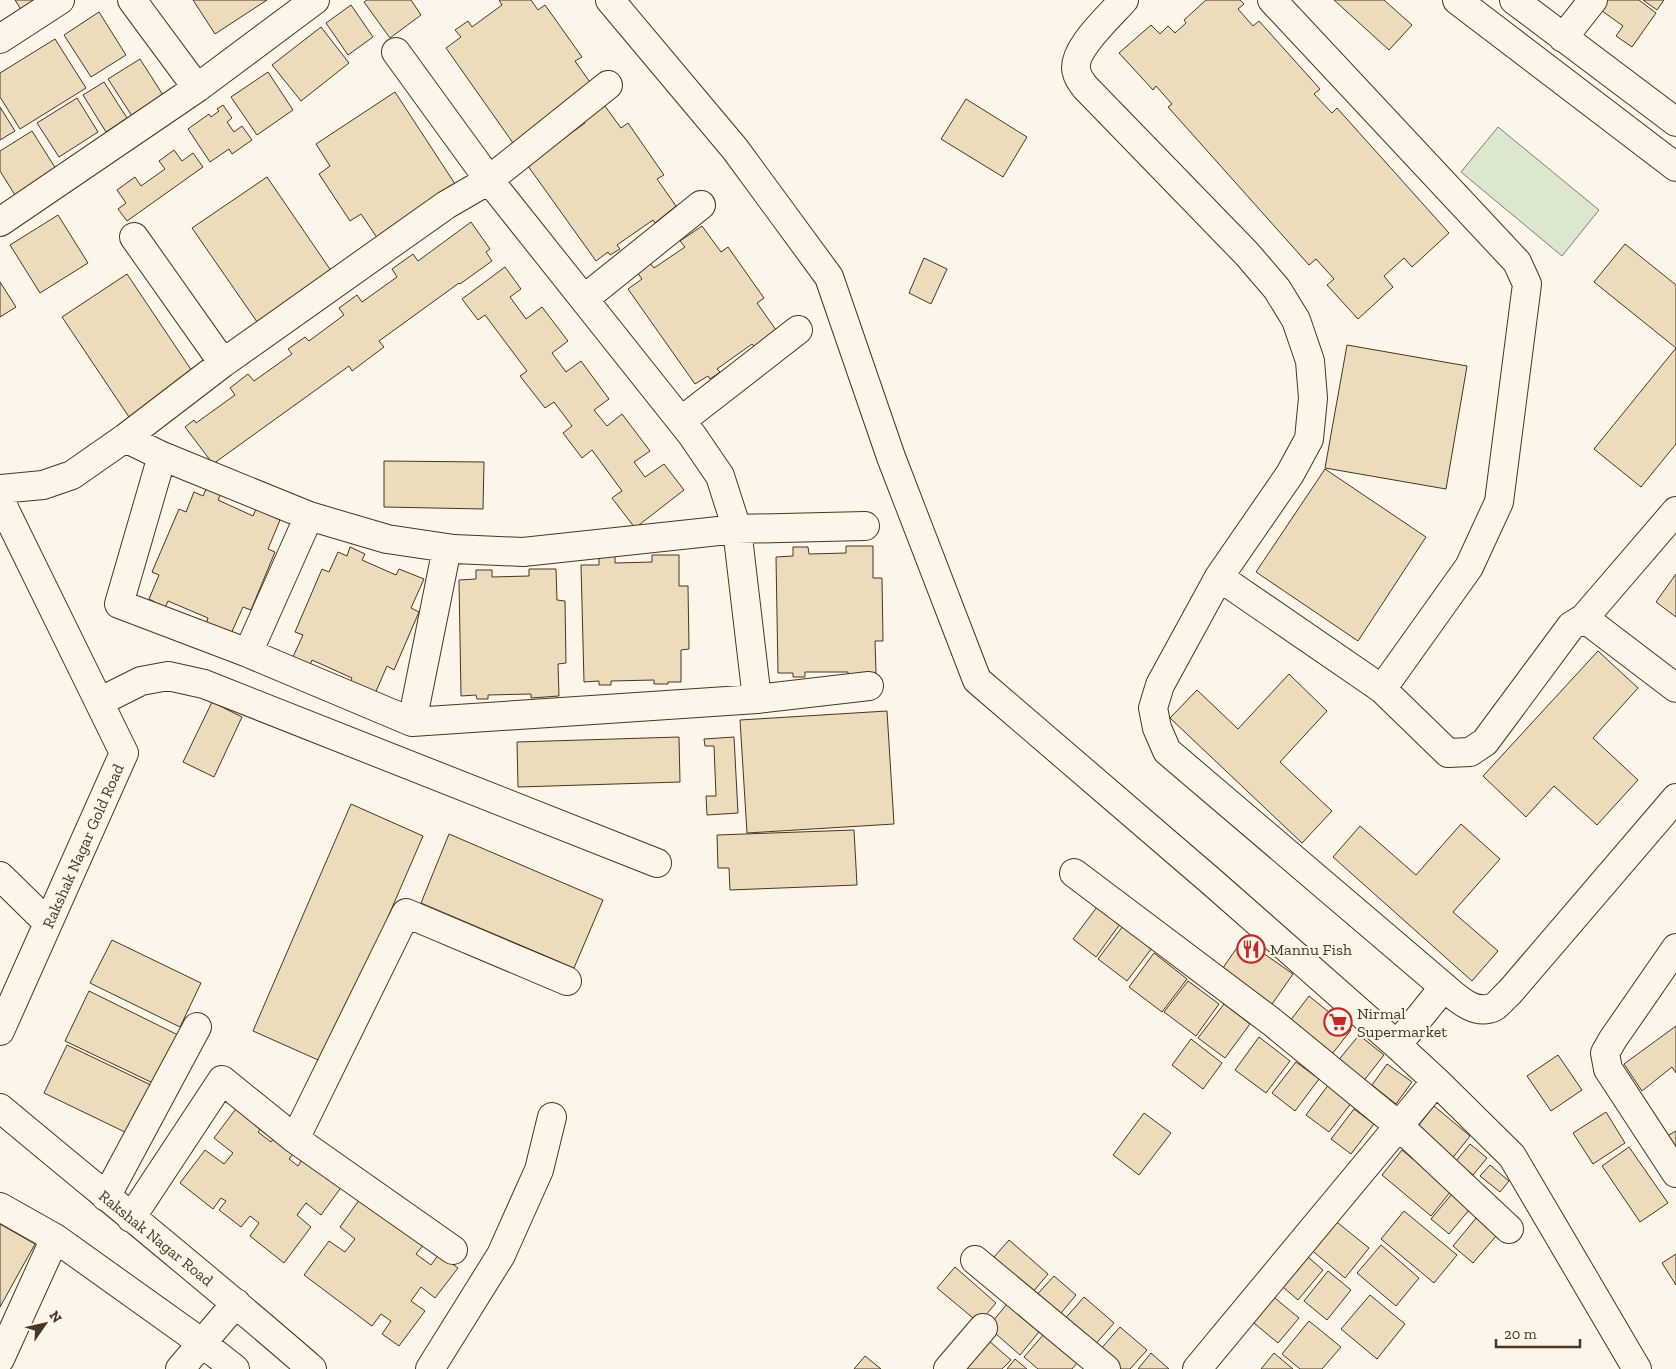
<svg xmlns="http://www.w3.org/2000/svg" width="1676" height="1369" font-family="'Zilla Slab',serif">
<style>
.garden{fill:#dce7d0;stroke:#887966}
.building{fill:#ecdcbc;stroke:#4a3520}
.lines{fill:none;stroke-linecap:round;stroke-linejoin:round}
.minor-casing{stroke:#4a3520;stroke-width:30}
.minor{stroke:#fbf6e9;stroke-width:28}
.labels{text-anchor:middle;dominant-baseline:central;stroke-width:4;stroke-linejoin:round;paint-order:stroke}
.street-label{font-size:16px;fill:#4a3520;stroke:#fbf6e9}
.poi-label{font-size:16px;fill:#4a3520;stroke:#fbf6e9;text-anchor:start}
</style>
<rect width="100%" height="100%" fill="#fbf6e9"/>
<path class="garden" d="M 1498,127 L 1599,210 L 1562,256 L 1461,172 Z"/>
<path class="building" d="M 15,0 L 50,0 L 25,16 Z
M 193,0 L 267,0 L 215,34 Z
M 367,0 L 411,0 L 421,15 L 390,38 L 364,2 Z
M 499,0 L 531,0 L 538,10 L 545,5 L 582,57 L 575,61 L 594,88 L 513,143 L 446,48 L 461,37 L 455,30 L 468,21 L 472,27 L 502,5 Z
M 1206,0 L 1240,0 L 1244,4 L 1238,9 L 1253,26 L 1259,21 L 1320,89 L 1314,94 L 1332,113 L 1337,108 L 1449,233 L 1412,267 L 1404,258 L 1384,276 L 1393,287 L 1358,319 L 1327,285 L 1334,279 L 1316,259 L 1309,265 L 1168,107 L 1172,104 L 1156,86 L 1153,90 L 1119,53 L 1151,25 L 1160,34 L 1168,26 L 1175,33 L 1186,23 L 1184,20 Z
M 1334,0 L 1384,0 L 1412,25 L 1389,50 Z
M 1604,0 L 1639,0 L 1656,13 L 1632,47 L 1616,36 L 1623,26 L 1598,8 Z
M 1643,0 L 1664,0 L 1657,10 Z
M 351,5 L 373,37 L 348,55 L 326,23 Z
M 99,12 L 126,55 L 91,77 L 64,35 Z
M 321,27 L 349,63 L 301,101 L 272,65 Z
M 55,39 L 86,88 L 20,129 L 0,97 L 0,73 Z
M 140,59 L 163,95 L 132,116 L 108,79 Z
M 268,72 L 293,110 L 257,135 L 231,97 Z
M 104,82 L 127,118 L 106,132 L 83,95 Z
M 395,92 L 459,190 L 380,242 L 361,214 L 350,221 L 319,174 L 330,166 L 316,144 Z
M 77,98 L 98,132 L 59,157 L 37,123 Z
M 966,99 L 1027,137 L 1003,177 L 941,139 Z
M 602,102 L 621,128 L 628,123 L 664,175 L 657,179 L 676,206 L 655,223 L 653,220 L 617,245 L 620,249 L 610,255 L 608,252 L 596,261 L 528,166 L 543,155 L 538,148 L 555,145 L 585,123 L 581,117 Z
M 223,105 L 232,118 L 227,122 L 234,132 L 242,126 L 252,140 L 232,154 L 229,149 L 210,162 L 188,129 L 209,114 L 211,117 L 219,111 L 217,109 Z
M 0,107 L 15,131 L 0,140 Z
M 32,131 L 56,169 L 15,195 L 0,171 L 0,151 Z
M 174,150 L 182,161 L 193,153 L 203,167 L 127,221 L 118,209 L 126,203 L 117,190 L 135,177 L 141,186 L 165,169 L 159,161 Z
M 267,177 L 336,278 L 262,329 L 192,228 Z
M 58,215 L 88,263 L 40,293 L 10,245 Z
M 471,222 L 490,249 L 486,252 L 492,261 L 460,284 L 459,283 L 379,341 L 384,347 L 352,371 L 349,366 L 213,464 L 185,427 L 194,420 L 196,423 L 235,395 L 230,388 L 248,374 L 254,381 L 292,354 L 288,349 L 305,337 L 309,341 L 344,315 L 339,308 L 357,295 L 362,302 L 397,277 L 392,269 L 413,254 L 418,261 Z
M 702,226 L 721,252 L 728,247 L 764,298 L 757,303 L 776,330 L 755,347 L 752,344 L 717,369 L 720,372 L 710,379 L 708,376 L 695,384 L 628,289 L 642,279 L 637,272 L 650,263 L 654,268 L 685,247 L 680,241 Z
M 1625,244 L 1676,285 L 1676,444 L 1641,487 L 1594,449 L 1676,348 L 1594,282 Z
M 924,258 L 947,269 L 931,304 L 909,293 Z
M 505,267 L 521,289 L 510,297 L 526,319 L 542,307 L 568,341 L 552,353 L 566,372 L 581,361 L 609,399 L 594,410 L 607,426 L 622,414 L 650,451 L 634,462 L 645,477 L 664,464 L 684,490 L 635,528 L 612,498 L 622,491 L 592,450 L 582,458 L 563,433 L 572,426 L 554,402 L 545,408 L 520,376 L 527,371 L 485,315 L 478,320 L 462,299 Z
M 127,274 L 196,377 L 131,420 L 62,317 Z
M 0,282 L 16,307 L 0,317 Z
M 1347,345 L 1467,366 L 1446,489 L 1325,468 Z
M 384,461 L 484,462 L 483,509 L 384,507 Z
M 1325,469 L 1426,537 L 1358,641 L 1256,572 Z
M 207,487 L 221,494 L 218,500 L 253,516 L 256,509 L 280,520 L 268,549 L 275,552 L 251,610 L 243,607 L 230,636 L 205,627 L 208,618 L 168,601 L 164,610 L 154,605 L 155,602 L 149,599 L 159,575 L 152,572 L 179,509 L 186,512 L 194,492 L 203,496 Z
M 846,546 L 873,546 L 873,578 L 882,578 L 883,641 L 875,641 L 876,673 L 848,676 L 848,672 L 805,672 L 805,677 L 793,677 L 793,673 L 778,673 L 776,557 L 793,556 L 793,547 L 808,547 L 809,554 L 846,553 Z
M 350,547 L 365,554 L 362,560 L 396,575 L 399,569 L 424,579 L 411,608 L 419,612 L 394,670 L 387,666 L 374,696 L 348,687 L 352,678 L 312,660 L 308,670 L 292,659 L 303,635 L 295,632 L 322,569 L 329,572 L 338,552 L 347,556 Z
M 652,555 L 679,555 L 679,586 L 688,586 L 689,649 L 681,650 L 681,682 L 668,682 L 668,684 L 654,684 L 654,680 L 611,681 L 611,685 L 599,685 L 599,681 L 584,682 L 581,565 L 599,565 L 599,556 L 615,556 L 615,563 L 652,562 Z
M 529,569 L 556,569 L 557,600 L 565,601 L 566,663 L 558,664 L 559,696 L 531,698 L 531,694 L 488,695 L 488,699 L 477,699 L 476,695 L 461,696 L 459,580 L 476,579 L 476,570 L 492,570 L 492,577 L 529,576 Z
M 1676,574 L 1676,617 L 1656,602 Z
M 1598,651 L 1638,688 L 1593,738 L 1638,780 L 1597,825 L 1554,786 L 1526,817 L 1483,776 Z
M 1289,674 L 1327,711 L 1280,762 L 1332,811 L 1302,843 L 1170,718 L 1197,690 L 1238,729 Z
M 212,702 L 242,717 L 214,777 L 183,762 Z
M 887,711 L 894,824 L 747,833 L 740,720 Z
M 679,737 L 680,782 L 518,787 L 517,742 Z
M 734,737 L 738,813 L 707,815 L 706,796 L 716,796 L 714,746 L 705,746 L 704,739 Z
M 351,804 L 423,836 L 325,1063 L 253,1031 Z
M 1461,824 L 1500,859 L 1453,912 L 1498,951 L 1472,981 L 1333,857 L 1360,826 L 1416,875 Z
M 854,830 L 857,885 L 730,890 L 729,868 L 718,868 L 717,835 Z
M 449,834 L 603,900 L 574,968 L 421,903 Z
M 1097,907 L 1120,924 L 1096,957 L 1073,939 Z
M 1123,926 L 1152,948 L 1127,981 L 1098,959 Z
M 1243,939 L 1293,974 L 1270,1007 L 1220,972 Z
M 112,940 L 201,983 L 180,1027 L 90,983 Z
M 1154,953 L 1187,979 L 1162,1012 L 1129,987 Z
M 1188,981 L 1219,1004 L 1196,1036 L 1164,1012 Z
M 89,991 L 178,1035 L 155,1084 L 65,1041 Z
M 1309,996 L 1351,1030 L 1332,1054 L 1290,1021 Z
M 1224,1004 L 1250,1024 L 1225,1058 L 1198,1038 Z
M 1676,1026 L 1676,1073 L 1672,1067 L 1642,1091 L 1624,1064 Z
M 1359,1035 L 1384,1055 L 1362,1083 L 1337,1062 Z
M 1259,1037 L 1290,1061 L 1266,1093 L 1235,1070 Z
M 1191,1039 L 1222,1063 L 1203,1089 L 1172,1065 Z
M 67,1045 L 153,1086 L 129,1134 L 44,1093 Z
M 1558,1055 L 1582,1090 L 1551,1111 L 1527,1076 Z
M 1296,1062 L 1319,1079 L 1295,1111 L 1272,1093 Z
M 1387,1064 L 1412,1082 L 1396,1104 L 1372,1085 Z
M 1329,1084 L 1352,1102 L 1329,1132 L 1306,1115 Z
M 241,1102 L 266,1122 L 258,1132 L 271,1142 L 277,1134 L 297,1149 L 289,1159 L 298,1166 L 305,1155 L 345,1182 L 321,1215 L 306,1203 L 297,1215 L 311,1227 L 284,1263 L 250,1236 L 259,1223 L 250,1216 L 241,1227 L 219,1210 L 226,1201 L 221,1198 L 213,1209 L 180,1183 L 205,1150 L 224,1164 L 233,1153 L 214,1138 Z
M 1434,1106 L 1470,1136 L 1451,1160 L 1415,1130 Z
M 1354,1109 L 1374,1124 L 1351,1154 L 1331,1139 Z
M 1606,1112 L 1625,1143 L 1593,1164 L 1573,1133 Z
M 1144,1113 L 1171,1133 L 1139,1175 L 1113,1155 Z
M 1676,1131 L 1676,1152 L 1667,1136 Z
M 1470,1144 L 1487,1158 L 1473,1175 L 1456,1161 Z
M 1629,1147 L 1668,1203 L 1640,1222 L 1602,1166 Z
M 1402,1150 L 1451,1191 L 1431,1216 L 1382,1175 Z
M 1490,1165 L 1509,1181 L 1500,1192 L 1480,1176 Z
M 1456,1189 L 1474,1204 L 1449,1234 L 1431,1219 Z
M 362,1196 L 425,1243 L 416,1254 L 431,1265 L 439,1254 L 458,1268 L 435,1298 L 421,1287 L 411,1301 L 425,1311 L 399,1346 L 382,1334 L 391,1321 L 381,1314 L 372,1326 L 304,1275 L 329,1241 L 345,1252 L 355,1239 L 340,1227 Z
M 1404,1211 L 1457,1255 L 1434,1283 L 1381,1239 Z
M 1482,1211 L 1503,1228 L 1473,1263 L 1453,1246 Z
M 1333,1219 L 1369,1248 L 1345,1278 L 1309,1248 Z
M 0,1224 L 35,1244 L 0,1307 Z
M 1009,1240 L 1048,1274 L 1027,1299 L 987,1265 Z
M 1381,1245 L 1419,1278 L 1396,1306 L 1357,1273 Z
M 1301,1251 L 1323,1270 L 1298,1300 L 1276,1281 Z
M 1676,1254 L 1676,1285 L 1662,1263 Z
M 955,1267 L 996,1303 L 979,1323 L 937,1288 Z
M 1328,1271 L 1351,1290 L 1327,1320 L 1304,1301 Z
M 1054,1276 L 1076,1295 L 1056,1319 L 1033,1299 Z
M 1270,1294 L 1299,1318 L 1278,1343 L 1249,1319 Z
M 1370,1295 L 1405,1324 L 1377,1359 L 1341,1329 Z
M 1084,1297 L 1114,1323 L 1093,1347 L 1063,1321 Z
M 1007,1304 L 1039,1332 L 1020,1355 L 988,1327 Z
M 1309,1321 L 1341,1347 L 1322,1369 L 1300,1369 L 1282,1354 Z
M 1120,1327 L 1147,1350 L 1130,1369 L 1121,1369 L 1099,1351 Z
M 1044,1334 L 1078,1362 L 1072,1369 L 1038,1369 L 1024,1357 Z
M 988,1340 L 1011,1360 L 1002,1369 L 963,1369 Z
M 1151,1353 L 1169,1369 L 1138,1369 Z
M 1274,1353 L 1293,1369 L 1261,1369 Z
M 865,1356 L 881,1369 L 854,1369 Z
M 1015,1359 L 1027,1369 L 1007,1369 Z"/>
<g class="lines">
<g class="minor-casing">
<path id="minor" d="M 132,0 L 197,88
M 610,0 L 735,149 L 829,277 L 891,457 L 977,680 L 1212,882 L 1397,1045 L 1436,1081 L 1512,1156 L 1637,1369
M 1124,0 C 1111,15 1069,52 1077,73 C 1078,78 1082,83 1085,87 L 1247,254 L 1277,289 L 1296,320 L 1310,361 L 1313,398 L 1309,439 L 1290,474 L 1219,577 L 1160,685 L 1153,708 L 1157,728 L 1167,751 L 1444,987 C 1457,998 1475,1016 1494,1007 C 1499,1004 1504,997 1509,993 L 1676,798
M 1272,0 L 1517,262 L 1527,284 L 1499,502 L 1469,567 L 1382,689 L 1448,753 L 1470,752 L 1485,742 L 1571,626 L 1584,618 L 1676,688
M 1457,0 L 1676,167
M 1514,0 L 1676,122
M 1563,38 L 1593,0
M 0,39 L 60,0
M 396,52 L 489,180 L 692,435 L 720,476 L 737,529 L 757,699
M 0,222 L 197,88 L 315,0
M 134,237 L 223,363
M 584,299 L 701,205
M 681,421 L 798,330
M 125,438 L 162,456 L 309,516 L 387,539 L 454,549 L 523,552 L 737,529 L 865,526
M 162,456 L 119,604 L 248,653
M 0,489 L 43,485 L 72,475 L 125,438 L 223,363 L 446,205 L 489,180 L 608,85
M 0,500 L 124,753 L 0,1031
M 309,516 L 248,653 L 412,722 L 757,699 L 869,686
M 1219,577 L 1382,689
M 1584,618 L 1676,511
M 99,702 L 141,681 L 168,676 L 204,684 L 657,863
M 412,722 L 447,548
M 1074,873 L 1272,1022 L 1399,1126 L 1509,1229
M 0,876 L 48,923
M 1676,948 L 1613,1039 L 1605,1053 L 1608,1069 L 1676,1173
M 1397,1045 L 1444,987
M 0,1108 C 104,1195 210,1280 312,1369
M 295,1139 L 453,1250
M 106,1197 L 197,1027
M 0,1207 L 55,1238 L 202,1343 L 235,1369
M 131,1218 L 222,1080 L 295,1139 L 406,913 L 567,981
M 975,1260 L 1106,1369
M 0,1359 L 55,1238
M 180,1369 L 236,1303
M 430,1369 L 501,1255 L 539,1170 L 552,1117
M 948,1369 L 983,1328
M 1197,1369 L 1436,1081"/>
</g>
<use href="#minor" class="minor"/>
</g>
<defs>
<g id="restaurant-ring" transform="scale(1.4375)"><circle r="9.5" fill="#fbf6e9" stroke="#c62828" stroke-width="1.5"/><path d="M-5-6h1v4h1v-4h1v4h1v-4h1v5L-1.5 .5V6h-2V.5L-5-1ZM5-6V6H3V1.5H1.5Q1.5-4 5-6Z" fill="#c62828"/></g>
<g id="supermarket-ring" transform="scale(1.4375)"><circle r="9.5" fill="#fbf6e9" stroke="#c62828" stroke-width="1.5"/><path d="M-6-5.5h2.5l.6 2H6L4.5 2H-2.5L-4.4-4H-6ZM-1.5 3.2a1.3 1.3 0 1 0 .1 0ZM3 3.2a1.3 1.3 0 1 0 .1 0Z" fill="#c62828"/></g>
</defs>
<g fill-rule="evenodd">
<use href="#restaurant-ring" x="1251" y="949"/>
<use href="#supermarket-ring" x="1338" y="1022"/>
</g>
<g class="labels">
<g class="street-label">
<text transform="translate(83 846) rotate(-66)">Rakshak Nagar Gold Road</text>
<text transform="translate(156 1238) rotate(39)">Rakshak Nagar Road</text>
</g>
<g class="poi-label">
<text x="1270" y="949">Mannu Fish</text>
<text x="1357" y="1013">Nirmal<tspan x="1357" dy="18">Supermarket</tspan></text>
</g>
</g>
<g transform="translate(45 1324) rotate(56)" stroke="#fbf6e9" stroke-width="4" paint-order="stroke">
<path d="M0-4L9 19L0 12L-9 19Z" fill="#4a3520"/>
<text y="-8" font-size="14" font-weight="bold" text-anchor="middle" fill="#4a3520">N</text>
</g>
<path d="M1496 1339v8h84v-8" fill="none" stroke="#4a3520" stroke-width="2.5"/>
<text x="1504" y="1339" font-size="15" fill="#4a3520" stroke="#fbf6e9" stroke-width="4" paint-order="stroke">20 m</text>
</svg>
